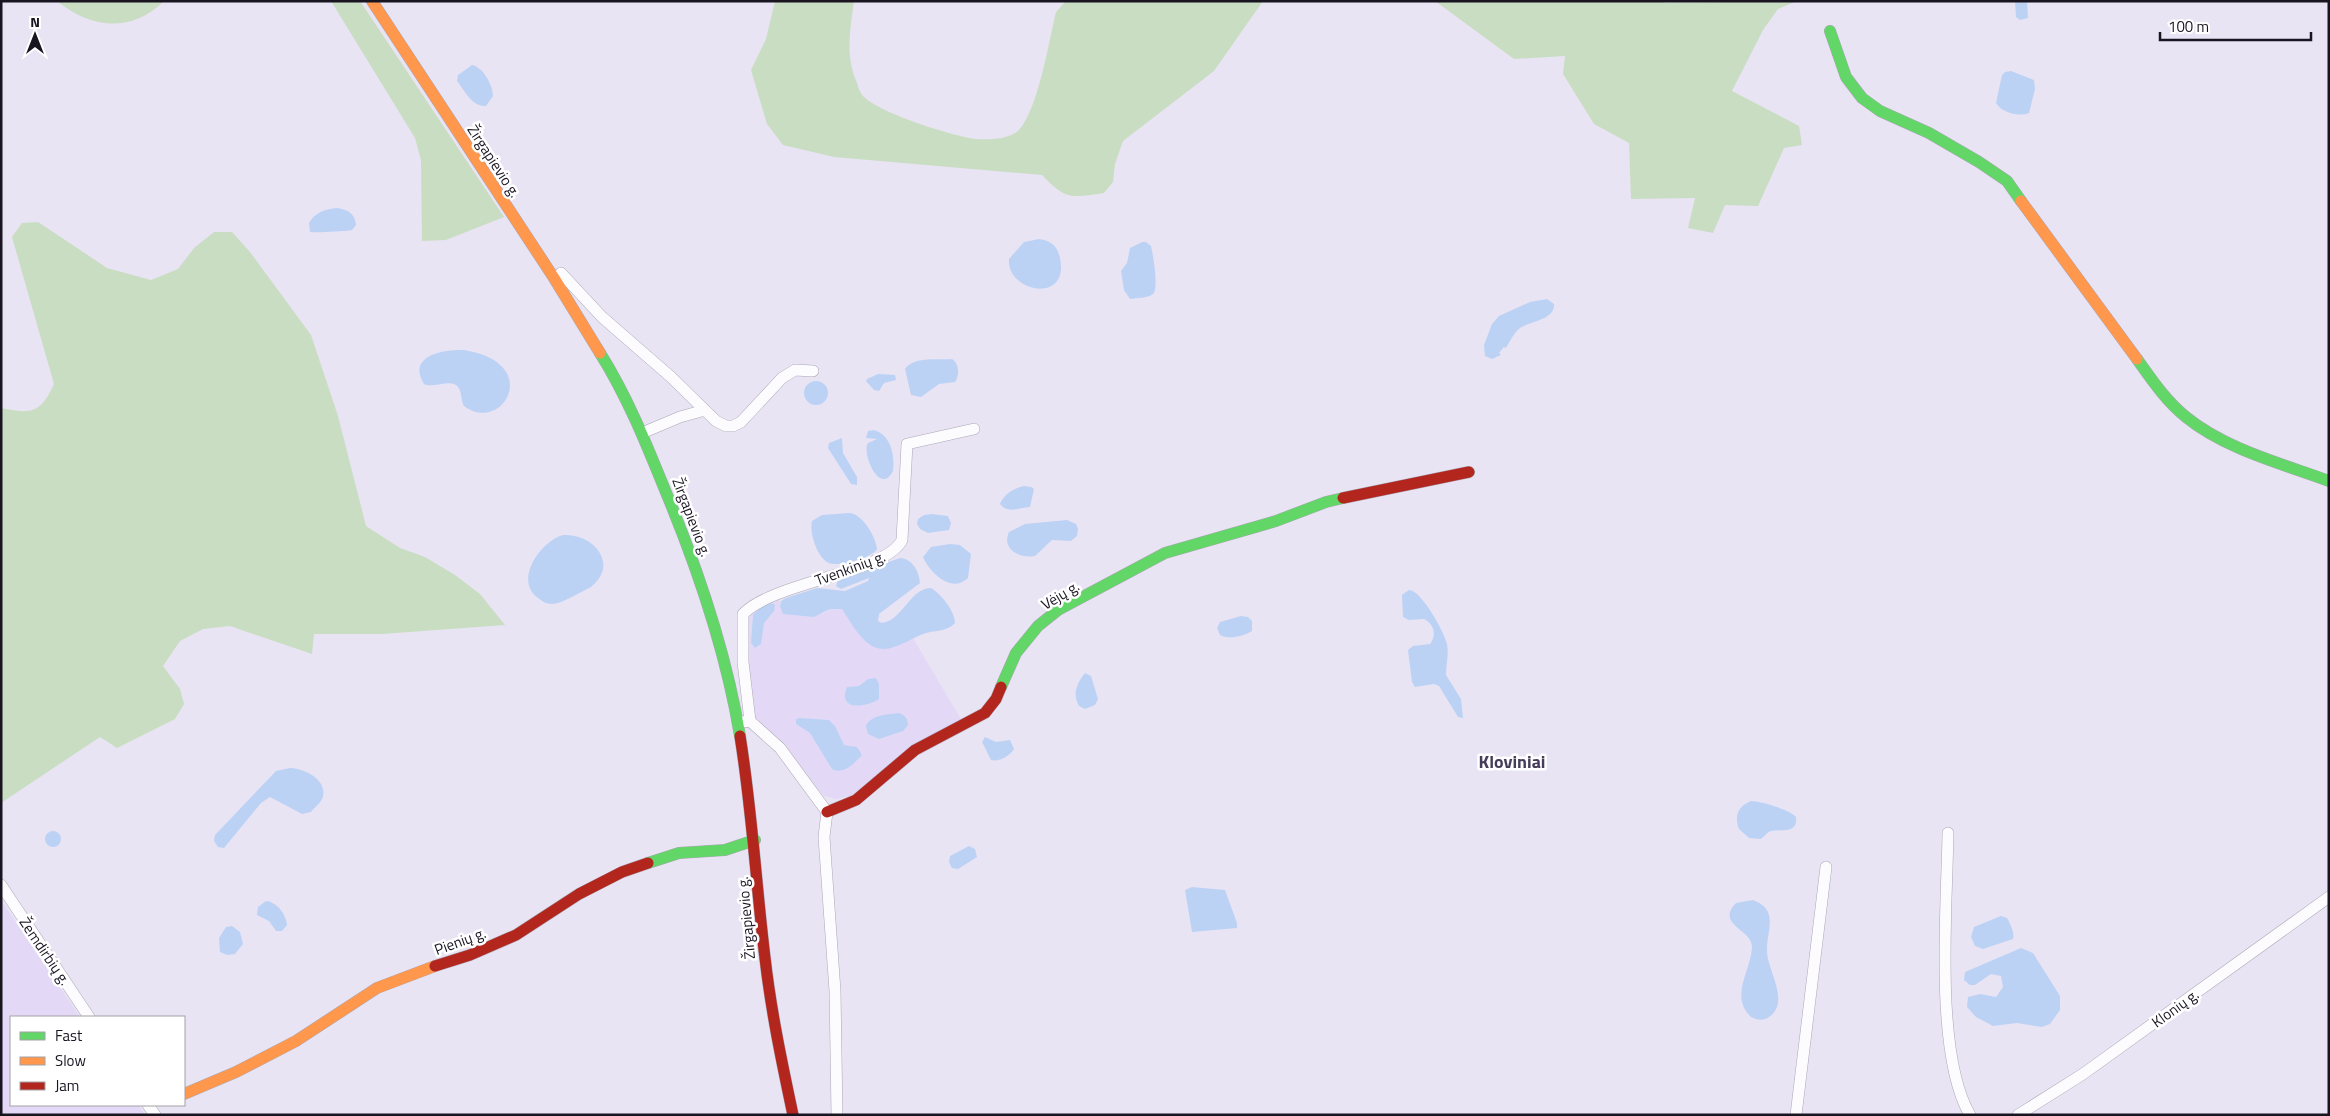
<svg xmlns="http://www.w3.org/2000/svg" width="2330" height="1116" font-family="'Titillium Web',sans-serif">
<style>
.built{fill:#e3d9f7}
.green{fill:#c9ddc2}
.water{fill:#bcd2f5}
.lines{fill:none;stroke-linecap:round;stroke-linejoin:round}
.street-casing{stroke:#aba7b4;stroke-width:12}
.fast-casing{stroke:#aba7b4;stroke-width:12}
.slow-casing{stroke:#aba7b4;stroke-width:12}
.jam-casing{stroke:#aba7b4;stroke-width:12}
.street{stroke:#fcfbfd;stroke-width:11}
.fast{stroke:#63d668;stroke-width:11}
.slow{stroke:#ff974d;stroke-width:11}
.jam{stroke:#b3261e;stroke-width:11}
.labels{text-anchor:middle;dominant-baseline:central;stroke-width:5;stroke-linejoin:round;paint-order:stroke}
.street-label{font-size:15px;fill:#181420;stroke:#fff}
.quarter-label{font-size:18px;font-weight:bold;fill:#473d5a;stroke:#fff}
</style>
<rect width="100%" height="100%" fill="#e9e4f4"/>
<path class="built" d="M 780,597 L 780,606 L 823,614 L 830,609 L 842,609 L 864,640 L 893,648 L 913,638 L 962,721 L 854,795 L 837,799 L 824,796 L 756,717 L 753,711 L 748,679 L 747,626 L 749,616 L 756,607 Z
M 1,900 L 80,1017 L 11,1017 L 11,1105 L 138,1105 L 145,1115 L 1,1115 Z"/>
<path class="green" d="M 57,1 L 164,1 C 132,33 91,29 57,1 Z
M 331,1 L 360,1 L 504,217 L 446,240 L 422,241 L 421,160 L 415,138 Z
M 775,1 L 854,1 C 850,30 845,56 857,83 C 858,87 860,93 863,96 C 879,113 952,136 976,139 C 988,140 1010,139 1019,130 C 1038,109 1049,41 1056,12 L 1066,1 L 1263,1 L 1214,71 L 1123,141 L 1115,164 L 1113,182 L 1104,193 C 1070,198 1066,200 1042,175 L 834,157 L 783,145 L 767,124 L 751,70 L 766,39 Z
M 1435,1 L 1663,1 L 1665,3 L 1797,1 L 1778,9 L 1763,30 L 1732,91 L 1799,126 L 1802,145 L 1784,148 L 1758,206 L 1725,205 L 1713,233 L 1688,228 L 1695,198 L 1631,199 L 1629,143 L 1594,124 L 1563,74 L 1565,56 L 1514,59 Z
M 38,222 L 107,268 L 151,280 L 178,269 L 194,248 L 214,232 L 232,232 L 250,252 L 311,335 L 338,416 L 366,526 L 400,548 L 425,557 L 455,575 L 480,594 L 505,625 L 382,634 L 314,634 L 312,654 L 230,626 L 203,629 L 180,641 L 163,666 L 180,689 L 184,704 L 175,719 L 117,748 L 100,737 L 1,803 L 1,408 C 32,414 40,414 54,384 L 12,237 L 22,223 Z"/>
<path class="water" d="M 2015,1 L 2027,1 L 2028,18 L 2020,20 L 2016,17 Z
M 472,65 C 483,67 493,85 493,96 L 486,106 C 472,107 465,91 457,81 L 458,75 Z
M 2011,71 L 2034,80 L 2035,89 L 2029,113 C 2019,117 2002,113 1996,103 L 2002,75 L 2005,72 Z
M 337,208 C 348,210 355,213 356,225 L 352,230 C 349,231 312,233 310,232 L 309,223 C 315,212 326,209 337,208 Z
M 1039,239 C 1051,241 1057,245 1060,258 C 1070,305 1006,292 1009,259 L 1024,242 Z
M 1142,242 L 1146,242 L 1151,246 C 1153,254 1159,289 1153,294 C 1149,298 1136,298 1130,299 L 1124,290 L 1121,271 L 1127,263 L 1130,248 Z
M 1547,299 L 1554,304 C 1555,320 1530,321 1520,328 C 1514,333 1510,341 1506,348 L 1504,347 L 1499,353 L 1501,355 L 1492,359 L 1485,356 L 1484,345 L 1492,324 L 1499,316 L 1530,302 Z
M 464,350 C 545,363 502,435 464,406 C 461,401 462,392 458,387 C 451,378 434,389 424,384 C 406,355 445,349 464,350 Z
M 952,359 C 959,363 960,375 955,382 L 939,384 L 921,397 L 911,395 L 905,369 C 913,356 938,360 952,359 Z
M 878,374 L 895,375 L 896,380 L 884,383 L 879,391 L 874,390 L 866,381 L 867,379 Z
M804 393a12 12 0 1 1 24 0a12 12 0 1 1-24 0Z
M 874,430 C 891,435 895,455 893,471 C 880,497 861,453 868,443 L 877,439 L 866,438 L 868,431 Z
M 842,438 L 843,453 L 857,477 L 857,485 L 851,484 L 828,448 L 829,443 Z
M 1024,486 L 1031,487 L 1034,489 L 1030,507 C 1018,508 1008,514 1000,504 C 1004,494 1014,488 1024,486 Z
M 849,513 C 862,513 876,537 877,549 C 872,558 839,567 829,563 C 817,558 809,532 812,521 L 822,515 Z
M 932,514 L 948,516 L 951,523 L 949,530 L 928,533 L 920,529 L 917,524 L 918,519 L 924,515 Z
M 1067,520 L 1076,524 L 1078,529 L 1077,536 L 1071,541 L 1052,540 L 1035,556 C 1020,559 1001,549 1009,532 L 1025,524 Z
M 563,535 C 593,533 620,564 591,587 C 580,592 564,603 552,604 C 546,604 542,601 538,598 C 513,580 541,541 563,535 Z
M 950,544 L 960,545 L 971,554 L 968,578 C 952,594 930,573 923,557 L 931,547 Z
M 900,558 C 912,559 919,570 920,583 L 879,614 L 878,621 L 882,623 C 903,620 910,588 931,588 C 941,594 955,611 955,623 C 947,632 934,630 923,634 C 913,638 904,644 894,647 C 868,657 854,627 842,609 L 830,609 L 814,617 L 783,614 L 780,606 L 781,601 L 786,598 L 817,588 L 845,591 L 868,581 L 869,578 L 841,589 L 836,586 L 838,580 Z
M 1409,590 C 1421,590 1444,631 1447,644 C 1449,655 1446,664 1446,675 L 1461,699 L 1463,718 L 1458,717 L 1439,686 L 1434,684 L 1415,687 L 1412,682 L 1408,650 L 1413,646 L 1430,644 C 1437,635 1434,624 1424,619 L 1409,620 L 1403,617 L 1402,595 Z
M 772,603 L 775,605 L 774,611 L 764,623 L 761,644 L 755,648 L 751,643 L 753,615 L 761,607 Z
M 1241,616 L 1248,617 L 1252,621 L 1252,631 C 1244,636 1228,640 1220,635 L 1217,628 L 1220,622 Z
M 1085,673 L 1091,676 L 1098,699 L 1095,705 L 1085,709 L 1079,706 C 1072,694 1077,683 1085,673 Z
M 876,678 L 879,684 L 879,699 C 866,708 837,711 847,687 L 859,686 L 868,679 Z
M 899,713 C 905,715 908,719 908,725 L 903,731 L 879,739 L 868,734 L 866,726 C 870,715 889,714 899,713 Z
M 800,718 L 829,720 L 835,726 L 844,745 L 857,747 L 862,755 C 854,764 843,775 832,769 L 810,733 L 796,724 L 796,719 Z
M 985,737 L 996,742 L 1010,740 L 1014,749 C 1010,756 999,762 991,760 L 982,742 Z
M 290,768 C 303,768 327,779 323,796 C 322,802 315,807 311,812 L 302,814 L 270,797 L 261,803 L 224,848 L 218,847 L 214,841 L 215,835 L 276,771 Z
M 1751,801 C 1760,801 1791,810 1796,817 C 1798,834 1782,829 1771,831 C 1767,832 1765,836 1761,839 L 1749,838 L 1739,829 C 1734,816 1738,806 1751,801 Z
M45 839a8 8 0 1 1 16 0a8 8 0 1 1-16 0Z
M 969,846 L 975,849 L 977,857 L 958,869 L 952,868 L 949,862 L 950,856 Z
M 1192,887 L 1225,890 L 1237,923 L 1237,928 L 1192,932 L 1185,890 Z
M 1753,900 C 1760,903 1765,906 1768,912 C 1773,925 1766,938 1767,951 C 1767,970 1791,1002 1769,1017 C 1764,1021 1757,1020 1751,1017 C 1729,996 1751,971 1752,947 C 1752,929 1715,925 1736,903 Z
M 266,901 C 277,902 286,914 287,925 L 282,931 L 276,931 L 269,921 L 257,915 L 258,907 Z
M 2001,916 L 2007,918 C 2010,923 2015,933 2013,939 L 1983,949 L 1975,946 L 1971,937 L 1974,927 Z
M 232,926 L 240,932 L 243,944 L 235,954 L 227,955 L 220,952 L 219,938 L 226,927 Z
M 2021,948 L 2033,953 L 2060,996 L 2060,1010 L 2050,1024 L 2042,1027 L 2017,1023 L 1993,1026 L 1976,1017 L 1967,1007 L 1968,997 L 1980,994 L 1996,997 L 2003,987 L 2001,976 L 1991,974 L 1975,985 L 1970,985 L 1964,980 L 1965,972 Z"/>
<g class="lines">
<g class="street-casing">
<path id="street" d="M 561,273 L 602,317 L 671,377 L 716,421 L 726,426 L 733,426 L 741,422 L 782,378 L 795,370 L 813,371
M 642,433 L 680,417 L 705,410
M 750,721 L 743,662 L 743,614 C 775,581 886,573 902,540 L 907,444 L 974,429
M 742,722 L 750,721 L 780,748 L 827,812 L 824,837 L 835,991 L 837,1115
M 1948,833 C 1947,905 1934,1054 1970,1115
M 1,885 L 89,1017
M 148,1105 L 155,1115
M 1796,1115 L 1826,867
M 2018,1115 L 2083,1074 L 2329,897"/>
</g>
<g class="fast-casing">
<path id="fast" d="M 1830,31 L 1846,77 L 1862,98 L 1880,111 L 1929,133 L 1979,162 L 2007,181 L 2021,201
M 600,353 C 627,396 646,443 665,490 C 698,569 726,651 740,736
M 2137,359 C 2152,380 2166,401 2186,417 C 2225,449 2283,464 2329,481
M 1001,687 L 1016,653 L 1038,626 L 1058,610 L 1165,553 L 1276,521 L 1326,502 L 1343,498
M 648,863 L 679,853 L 725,850 L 755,840"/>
</g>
<g class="slow-casing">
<path id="slow" d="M 372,1 L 554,278 L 600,353
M 2021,201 L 2137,359
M 184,1094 L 236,1072 L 296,1041 L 377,988 L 435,966"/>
</g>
<g class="jam-casing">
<path id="jam" d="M 1343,498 L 1469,472
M 740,736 C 752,810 756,884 765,958 C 771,1011 782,1063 793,1115
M 827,812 L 856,800 L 915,750 L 985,713 L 996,699 L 1001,687
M 435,966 L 470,955 L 516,935 L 579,894 L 622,872 L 648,863"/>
</g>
<use href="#street" class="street"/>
<use href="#fast" class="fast"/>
<use href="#slow" class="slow"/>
<use href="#jam" class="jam"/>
</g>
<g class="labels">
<g class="street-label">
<text transform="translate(494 161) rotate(57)">Žirgapievio g.</text>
<text transform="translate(692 517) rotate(69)">Žirgapievio g.</text>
<text transform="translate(850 568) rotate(-20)">Tvenkinių g.</text>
<text transform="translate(1060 595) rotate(-31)">Vėjų g.</text>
<text transform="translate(746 918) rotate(-95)">Žirgapievio g.</text>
<text transform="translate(460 941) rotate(-20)">Pienių g.</text>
<text transform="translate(45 951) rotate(56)">Žemdirbių g.</text>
<text transform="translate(2175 1008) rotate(-36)">Klonių g.</text>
</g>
<g class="quarter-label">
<text x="1512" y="761">Kloviniai</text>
</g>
</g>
<rect width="2330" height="1116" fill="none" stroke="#181420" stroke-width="5"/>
<rect x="10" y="1016" width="175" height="90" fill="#ffffff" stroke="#a3a1a6"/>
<rect x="20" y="1032" width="25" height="8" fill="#63d668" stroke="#a3a1a6"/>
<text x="55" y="1041" font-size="15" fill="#181420">Fast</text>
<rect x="20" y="1057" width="25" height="8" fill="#ff974d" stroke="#a3a1a6"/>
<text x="55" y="1066" font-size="15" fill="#181420">Slow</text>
<rect x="20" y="1082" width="25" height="8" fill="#b3261e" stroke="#a3a1a6"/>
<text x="55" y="1091" font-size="15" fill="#181420">Jam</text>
<g transform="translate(35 35)" stroke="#ffffff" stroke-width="4" paint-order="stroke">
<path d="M0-4L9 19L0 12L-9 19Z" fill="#181420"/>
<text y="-8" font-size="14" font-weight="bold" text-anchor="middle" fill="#181420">N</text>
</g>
<path d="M2160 32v8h151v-8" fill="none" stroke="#181420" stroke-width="2.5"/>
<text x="2168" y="32" font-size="15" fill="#181420" stroke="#ffffff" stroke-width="4" paint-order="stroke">100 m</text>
</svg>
